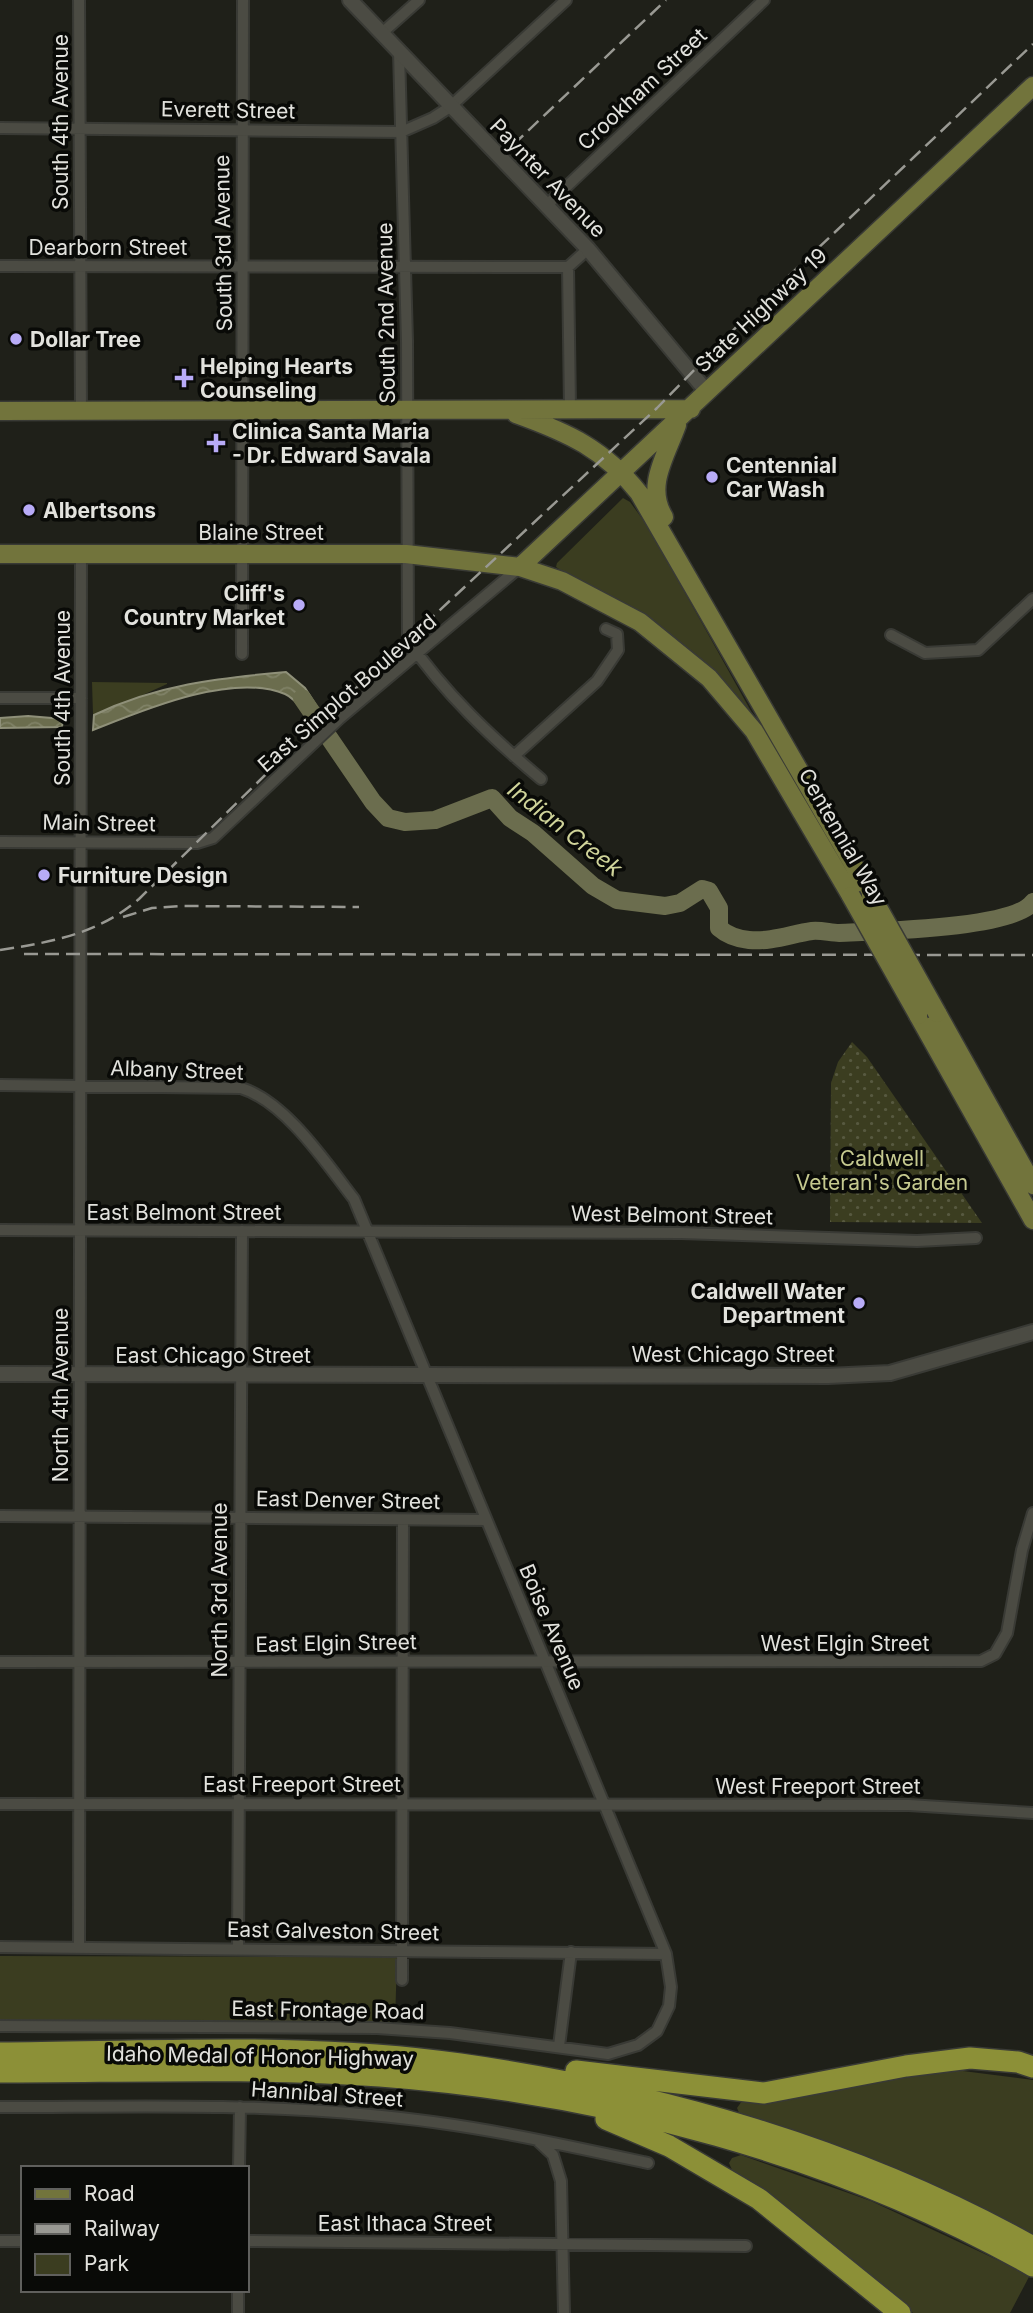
<svg xmlns="http://www.w3.org/2000/svg" width="1033" height="2313" font-family="Inter,sans-serif">
<style>
.green{fill:#3b3d20}
.garden{fill:url(#garden-dots)}
.water{fill:url(#water-waves);stroke:#8f9079;stroke-width:2}
.lines{fill:none;stroke-linecap:round;stroke-linejoin:round}
.river{stroke:#6b6d4e;stroke-width:18}
.minor-casing{stroke:#393a35;stroke-width:14}
.tertiary-casing{stroke:#393a35;stroke-width:18}
.primary-casing{stroke:#393a35;stroke-width:21}
.motorway-casing{stroke:#393a35;stroke-width:24}
.minor{stroke:#4b4b43;stroke-width:10}
.tertiary{stroke:#4b4b43;stroke-width:14}
.primary{stroke:#72743c;stroke-width:18}
.motorway{stroke:#8c9037;stroke-width:21}
.rail{stroke:#999993;stroke-width:2.5;stroke-dasharray:14 7;stroke-linecap:butt}
.primary-bridge-casing{stroke:#393a35;stroke-width:21;stroke-linecap:butt}
.primary-bridge{stroke:#72743c;stroke-width:18}
.poi-dot{fill:#b8abf7;stroke:#090a07;stroke-width:2.5}
.labels{text-anchor:middle;dominant-baseline:central;stroke-width:7;stroke-linejoin:round;paint-order:stroke}
.street-label{font-size:21px;fill:#e2e2dd;stroke:#090a07}
.poi-label{font-size:21px;font-weight:bold;fill:#e2e2dd;stroke:#090a07;text-anchor:start}
.park-label{font-size:21px;fill:#c5c98f;stroke:#090a07}
.water-label{font-size:23px;font-style:italic;fill:#d0d49a;stroke:#090a07}
</style>
<defs>
<pattern id="garden-dots" width="8" height="8" patternUnits="userSpaceOnUse" patternTransform="scale(1.75)"><rect width="8" height="8" fill="#3b3d20"/><path d="M2 2h.1M6 6h.1" fill="none" stroke="#575940" stroke-width="1.8" stroke-linecap="round"/></pattern>
<pattern id="water-waves" width="16" height="10" patternUnits="userSpaceOnUse" patternTransform="scale(1.75)"><rect width="16" height="10" fill="#6b6d4e"/><path d="M0 5q4-4 8 0t8 0" fill="none" stroke="#808267"/></pattern>
</defs>
<rect width="100%" height="100%" fill="#1f2019"/>
<path class="green" d="M 623,498 L 630,502 L 649,528 L 757,722 C 719,680 681,640 633,609 C 608,592 579,584 556,567 L 557,563 Z
M 92,682 L 167,683 L 167,684 L 101,714 L 93,715 Z
M 0,1956 L 397,1957 L 395,2023 L 0,2020 Z
M 955,2070 L 1033,2080 L 1033,2239 L 740,2115 L 737,2108 L 742,2101 Z
M 741,2155 L 871,2201 L 1030,2275 L 1010,2313 L 913,2313 L 812,2230 L 732,2170 L 729,2163 L 732,2158 Z"/>
<path class="garden" d="M 852,1042 L 867,1057 L 982,1223 L 830,1222 L 831,1083 L 838,1062 Z"/>
<path class="water" d="M 286,672 L 305,688 L 321,713 L 312,720 C 304,712 295,698 285,694 C 232,672 143,710 93,730 L 94,715 C 156,685 218,678 286,672 Z
M 28,716 L 63,719 L 62,727 L 0,728 L 0,718 Z"/>
<g class="lines">
<path class="river" d="M 302,698 L 373,802 L 388,818 L 405,822 L 435,820 L 492,798 L 510,818 L 533,833 L 593,886 L 617,900 L 665,906 L 680,903 L 702,889 L 709,891 L 719,908 L 719,928 C 727,935 739,939 749,940 C 772,942 791,934 812,931 C 821,930 831,933 839,933 C 877,931 1013,929 1033,902"/>
<g class="minor-casing">
<path id="minor" d="M 79,0 L 81,411
M 382,33 L 419,0
M 399,52 L 407,341 L 408,640 C 444,693 492,738 541,779
M 0,128 L 401,132 L 433,118 L 450,107 L 566,0
M 547,205 L 764,0
M 0,266 L 568,267 L 588,249
M 568,267 L 570,408
M 891,635 L 925,653 L 978,650 L 1033,599
M 242,654 L 243,0
M 0,698 L 81,698
M 514,756 L 597,681 L 618,650 L 617,634 L 606,629
M 0,842 L 197,843 L 213,838 L 339,719 L 520,567
M 0,1085 L 241,1088 C 286,1102 326,1163 354,1199 L 666,1954 L 671,1987 L 669,2006 L 657,2031 L 638,2045 L 608,2054 L 450,2033 L 377,2028 L 0,2026
M 0,1230 L 681,1233 L 917,1241 L 976,1238
M 0,1516 L 486,1520
M 0,1662 L 981,1661 L 995,1654 L 1007,1633 L 1022,1550 L 1033,1513
M 0,1804 L 909,1805 L 1033,1813
M 0,1947 L 666,1954
M 79,1948 L 81,554
M 238,1949 L 242,1231
M 402,1980 L 403,1520
M 559,2046 L 571,1952
M 0,2107 C 124,2107 248,2103 371,2115 C 465,2123 556,2143 648,2163
M 538,2141 L 553,2155 L 561,2181 L 564,2313
M 239,2168 L 240,2107
M 0,2241 L 23,2241
M 247,2241 L 746,2246
M 238,2313 L 238,2290"/>
</g>
<g class="tertiary-casing">
<path id="tertiary" d="M 350,0 L 588,249 L 707,392
M 0,1374 L 828,1376 L 890,1373 L 1033,1332"/>
</g>
<g class="primary-casing">
<path id="primary" d="M 0,411 L 691,409
M 516,414 C 569,433 604,449 639,493 L 871,895
M 664,517 C 645,486 666,456 677,425
M 0,554 L 406,554 L 520,567 L 562,581 L 640,622 L 709,678 L 754,731 L 851,896
M 520,567 L 1033,86
M 937,1013 L 1033,1185
M 918,1015 L 1033,1220"/>
</g>
<g class="motorway-casing">
<path id="motorway" d="M 0,2053 C 152,2052 309,2042 460,2064 C 657,2092 858,2149 1033,2247
M 576,2071 L 764,2093 L 906,2066 L 970,2058 L 1018,2062 L 1033,2067
M 0,2072 C 126,2072 254,2067 380,2076 C 605,2093 836,2154 1033,2266
M 606,2119 L 669,2146 L 759,2199 L 900,2313"/>
</g>
<use href="#minor" class="minor"/>
<use href="#tertiary" class="tertiary"/>
<use href="#primary" class="primary"/>
<use href="#motorway" class="motorway"/>
<path class="rail" d="M 513,145 L 666,0
M 123,917 L 152,908 L 181,906 L 359,907
M 0,950 C 52,942 98,934 139,899 L 312,729 L 657,408 L 753,310 L 1033,44
M 24,954 L 1033,955"/>
<g class="primary-bridge-casing">
<path id="primary-bridge" d="M 871,895 L 937,1013
M 851,896 L 918,1015"/>
</g>
<use href="#primary-bridge" class="primary-bridge"/>
</g>
<g class="poi-dot">
<circle cx="16" cy="339" r="7"/>
<path d="M180.5 367.5h7v7h7v7h-7v7h-7v-7h-7v-7h7z"/>
<path d="M212.5 432.5h7v7h7v7h-7v7h-7v-7h-7v-7h7z"/>
<circle cx="712" cy="477" r="7"/>
<circle cx="29" cy="510" r="7"/>
<circle cx="299" cy="605" r="7"/>
<circle cx="44" cy="875" r="7"/>
<circle cx="859" cy="1303" r="7"/>
</g>
<g class="labels">
<g class="street-label">
<text transform="translate(642 89) rotate(-43)">Crookham Street</text>
<text transform="translate(228 110) rotate(1)">Everett Street</text>
<text transform="translate(60 122) rotate(-90)">South 4th Avenue</text>
<text transform="translate(548 178) rotate(46)">Paynter Avenue</text>
<text transform="translate(223 243) rotate(-91)">South 3rd Avenue</text>
<text x="108" y="247">Dearborn Street</text>
<text transform="translate(761 310) rotate(-43)">State Highway 19</text>
<text transform="translate(386 313) rotate(-91)">South 2nd Avenue</text>
<text x="261" y="532">Blaine Street</text>
<text transform="translate(347 693) rotate(-41)">East Simplot Boulevard</text>
<text transform="translate(62 698) rotate(-90)">South 4th Avenue</text>
<text transform="translate(99 823) rotate(1)">Main Street</text>
<text transform="translate(843 837) rotate(60)">Centennial Way</text>
<text transform="translate(177 1070) rotate(2)">Albany Street</text>
<text x="184" y="1212">East Belmont Street</text>
<text transform="translate(672 1215) rotate(1)">West Belmont Street</text>
<text x="733" y="1354">West Chicago Street</text>
<text x="213" y="1355">East Chicago Street</text>
<text transform="translate(60 1395) rotate(-90)">North 4th Avenue</text>
<text transform="translate(348 1500) rotate(1)">East Denver Street</text>
<text transform="translate(219 1590) rotate(-90)">North 3rd Avenue</text>
<text transform="translate(552 1627) rotate(67)">Boise Avenue</text>
<text transform="translate(336 1643) rotate(-1)">East Elgin Street</text>
<text x="845" y="1643">West Elgin Street</text>
<text x="302" y="1784">East Freeport Street</text>
<text x="818" y="1786">West Freeport Street</text>
<text transform="translate(333 1931) rotate(1)">East Galveston Street</text>
<text transform="translate(328 2010) rotate(1)">East Frontage Road</text>
<text transform="translate(260 2056) rotate(1)">Idaho Medal of Honor Highway</text>
<text transform="translate(327 2094) rotate(4)">Hannibal Street</text>
<text x="405" y="2223">East Ithaca Street</text>
</g>
<g class="poi-label">
<text x="30" y="339">Dollar Tree</text>
<text x="200" y="366">Helping Hearts<tspan x="200" dy="24">Counseling</tspan></text>
<text x="232" y="431">Clinica Santa Maria<tspan x="232" dy="24">- Dr. Edward Savala</tspan></text>
<text x="726" y="465">Centennial<tspan x="726" dy="24">Car Wash</tspan></text>
<text x="43" y="510">Albertsons</text>
<text x="285" y="593" text-anchor="end">Cliff's<tspan x="285" dy="24">Country Market</tspan></text>
<text x="58" y="875">Furniture Design</text>
<text x="845" y="1291" text-anchor="end">Caldwell Water<tspan x="845" dy="24">Department</tspan></text>
</g>
<g class="park-label">
<text x="882" y="1158">Caldwell<tspan x="882" dy="24">Veteran's Garden</tspan></text>
</g>
<g class="water-label">
<text transform="translate(565 829) rotate(38)">Indian Creek</text>
</g>
</g>
<rect x="21" y="2166" width="228" height="126" fill="#090a07" stroke="#60605d" stroke-width="2"/>
<rect x="35" y="2189" width="35" height="10" fill="#72743c" stroke="#60605d" stroke-width="2"/>
<text x="84" y="2201" font-size="21" fill="#e2e2dd">Road</text>
<rect x="35" y="2224" width="35" height="10" fill="#999993" stroke="#60605d" stroke-width="2"/>
<text x="84" y="2236" font-size="21" fill="#e2e2dd">Railway</text>
<rect x="35" y="2254" width="35" height="21" fill="#3b3d20" stroke="#60605d" stroke-width="2"/>
<text x="84" y="2271" font-size="21" fill="#e2e2dd">Park</text>
</svg>
